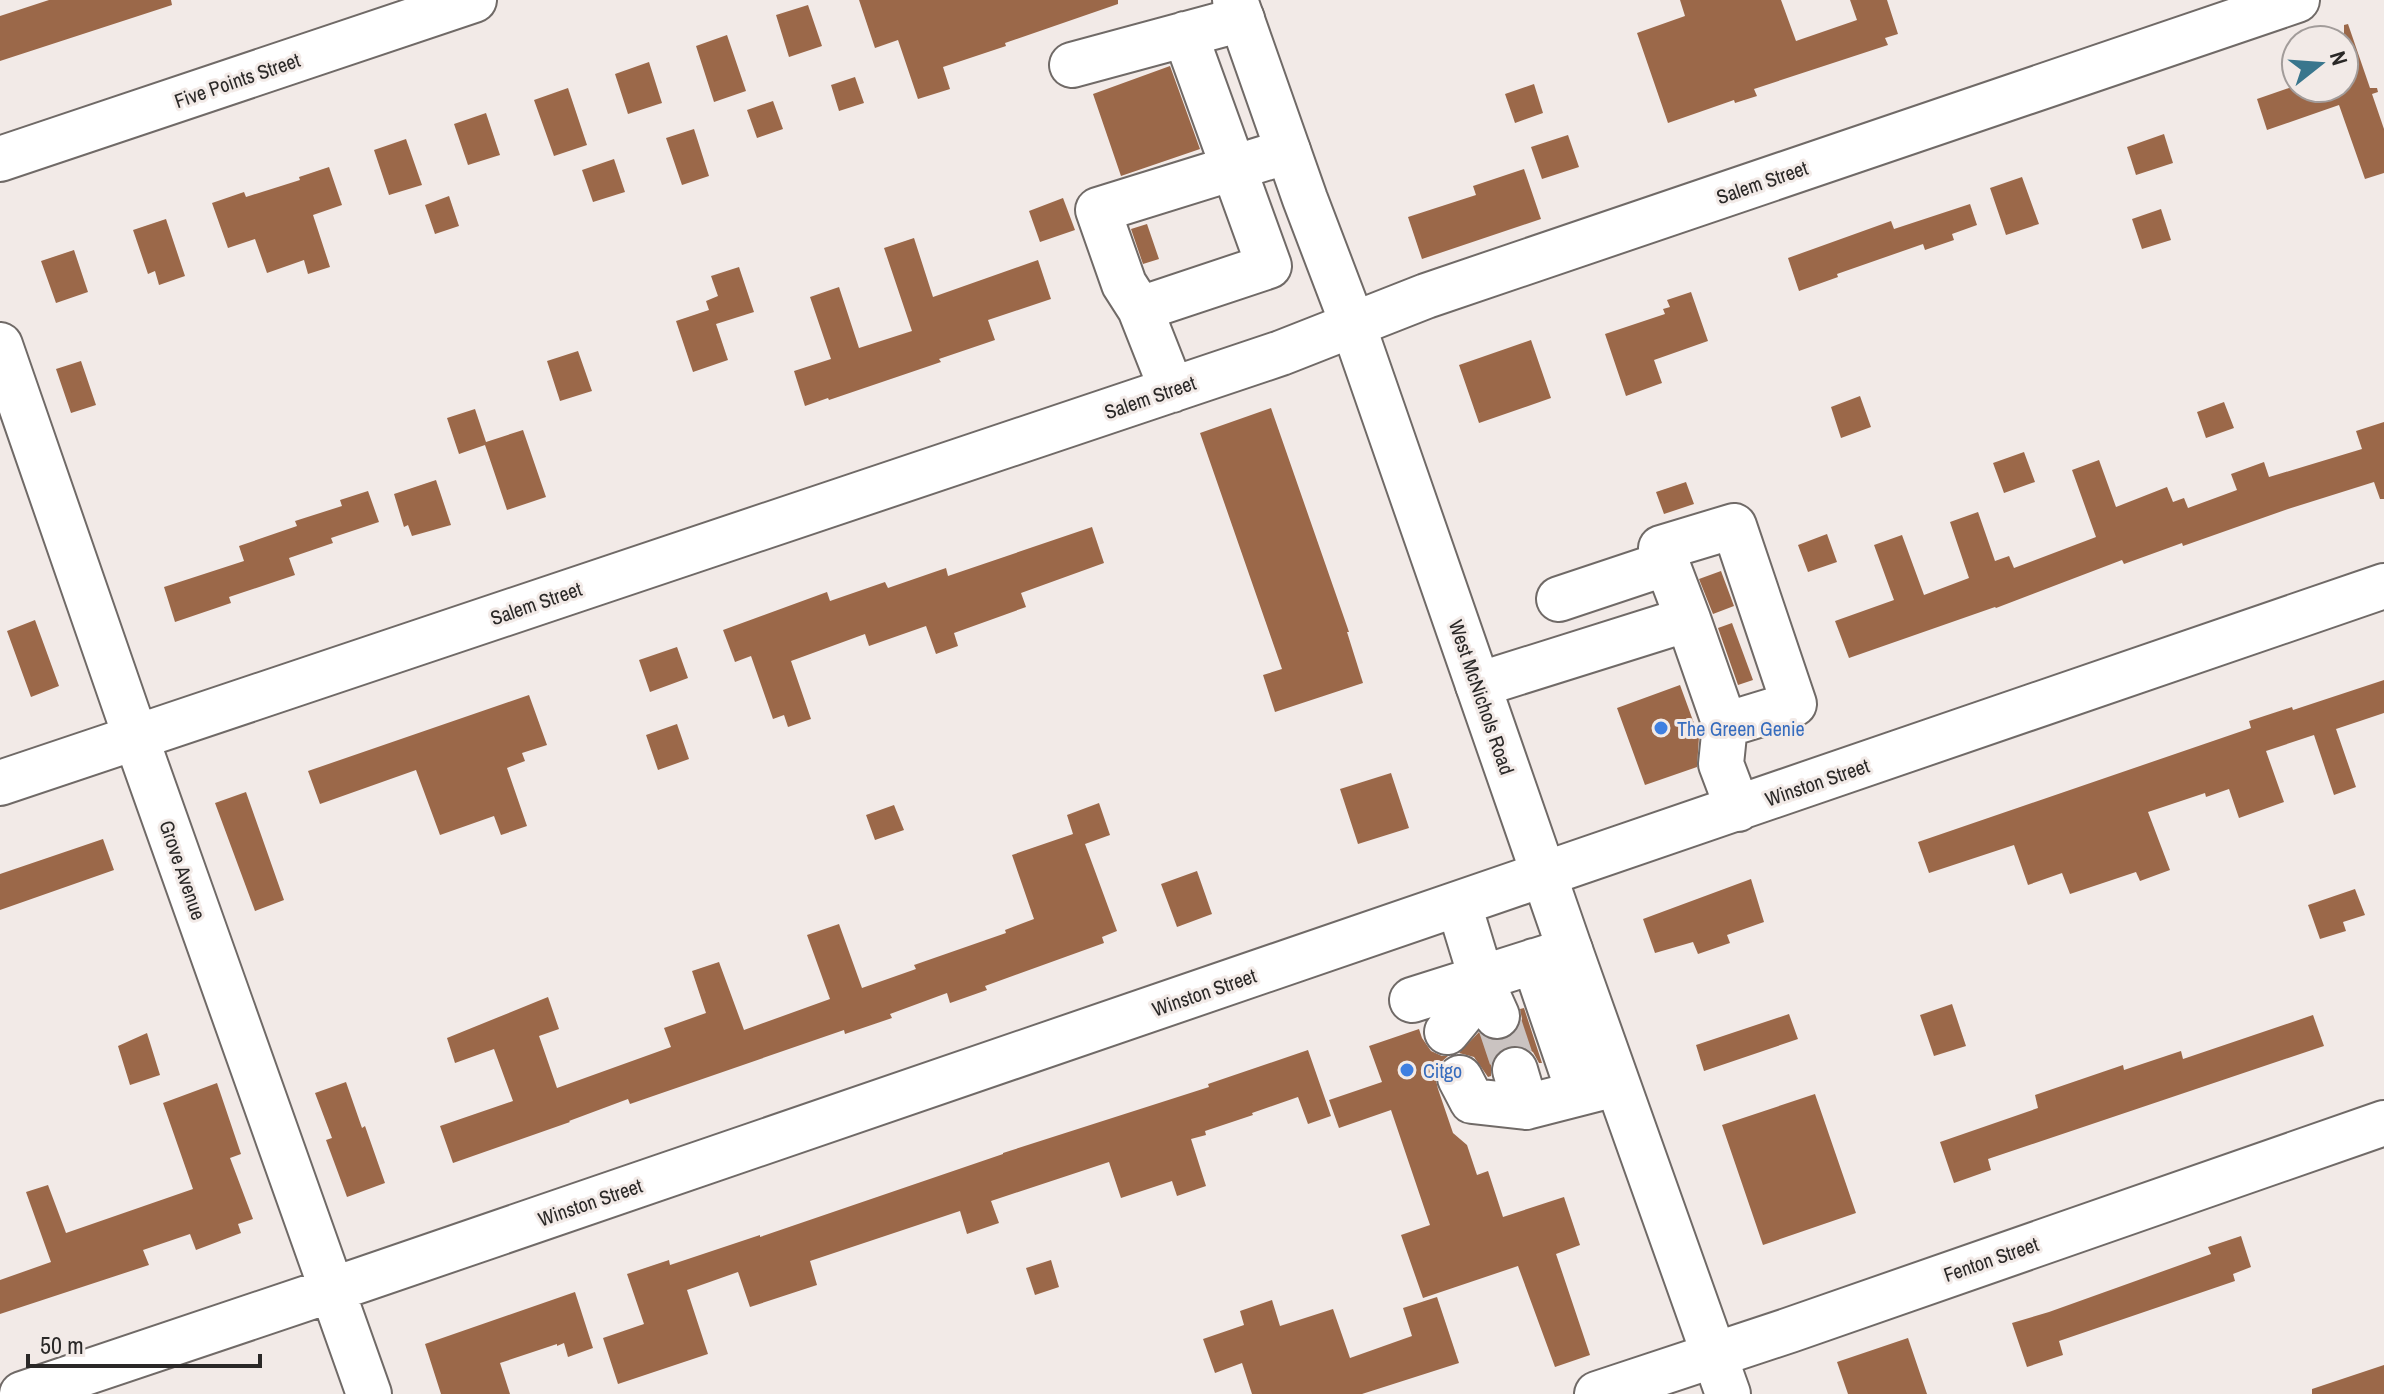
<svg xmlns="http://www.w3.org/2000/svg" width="2384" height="1394" font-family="'Archivo Narrow',sans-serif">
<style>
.building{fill:#9b6849}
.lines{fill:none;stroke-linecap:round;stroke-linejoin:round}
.minor-tunnel{stroke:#cac3c1;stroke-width:44;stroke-dasharray:44 22;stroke-linecap:butt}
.minor-casing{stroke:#706a67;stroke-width:48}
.major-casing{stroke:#706a67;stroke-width:48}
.minor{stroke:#fff;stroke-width:44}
.major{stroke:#fff;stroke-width:44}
.shop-dot{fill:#3f7fe0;stroke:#f2eae7;stroke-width:3}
.labels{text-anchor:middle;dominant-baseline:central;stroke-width:6;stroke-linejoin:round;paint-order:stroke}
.street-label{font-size:20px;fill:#2a2827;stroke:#f2eae7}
.shop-label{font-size:20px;fill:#366cbe;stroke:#f2eae7;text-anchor:start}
</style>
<rect width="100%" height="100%" fill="#f2eae7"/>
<path class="building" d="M 49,0 L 171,0 L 172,5 L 0,61 L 0,16 Z
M 859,0 L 1118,0 L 1118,4 L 1005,43 L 1006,46 L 943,67 L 950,89 L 918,99 L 898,40 L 875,48 Z
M 1680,0 L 1781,0 L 1796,41 L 1857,20 L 1850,0 L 1887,0 L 1898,34 L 1885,38 L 1888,45 L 1754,89 L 1757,96 L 1735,103 L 1734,100 L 1668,123 L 1637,33 L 1685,16 Z
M 808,5 L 822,46 L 789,57 L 776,15 Z
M 2348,24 L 2370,88 L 2377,88 L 2378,92 L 2372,94 L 2384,129 L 2384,173 L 2365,179 L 2339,105 L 2267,130 L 2257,99 L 2289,88 L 2344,88 L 2344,25 Z
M 727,35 L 746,91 L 714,102 L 696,46 Z
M 649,62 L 662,103 L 628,114 L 615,74 Z
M 1170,66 L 1200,149 L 1121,176 L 1093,94 Z
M 855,77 L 864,103 L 839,111 L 831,85 Z
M 1534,84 L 1543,113 L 1515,123 L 1505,94 Z
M 568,88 L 587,145 L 554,156 L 534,100 Z
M 773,101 L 783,129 L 757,138 L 747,110 Z
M 486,113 L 500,155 L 468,165 L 454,124 Z
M 694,129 L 709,176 L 682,185 L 666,138 Z
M 2164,134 L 2173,163 L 2136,175 L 2127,147 Z
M 1568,135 L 1579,167 L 1542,179 L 1531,147 Z
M 406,139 L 422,185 L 389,195 L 374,150 Z
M 614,159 L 625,192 L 593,202 L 582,170 Z
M 329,167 L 342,205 L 313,215 L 330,267 L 308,274 L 304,260 L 267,273 L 255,239 L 228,248 L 212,203 L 244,192 L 246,197 L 300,180 L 299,177 Z
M 1524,169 L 1541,219 L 1422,259 L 1408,217 L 1476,195 L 1473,186 Z
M 2022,177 L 2039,224 L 2006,235 L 1990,188 Z
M 449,196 L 459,226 L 435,234 L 425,205 Z
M 1063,198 L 1075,230 L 1040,242 L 1029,211 Z
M 1970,204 L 1977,225 L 1952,234 L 1954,240 L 1925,250 L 1923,244 L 1837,274 L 1838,277 L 1799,291 L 1788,258 L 1891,221 L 1894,229 Z
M 2161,209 L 2171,240 L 2142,249 L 2132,219 Z
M 166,219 L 185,276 L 159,285 L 155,271 L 148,274 L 133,230 Z
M 1147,224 L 1159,259 L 1143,264 L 1131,229 Z
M 914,238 L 933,297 L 1038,260 L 1051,299 L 988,320 L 995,340 L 939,359 L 941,362 L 829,400 L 828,398 L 805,406 L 794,371 L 831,359 L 810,297 L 839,287 L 859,348 L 912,331 L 884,248 Z
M 74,250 L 88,292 L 56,303 L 41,261 Z
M 739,267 L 754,312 L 716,324 L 728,360 L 693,372 L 676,321 L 709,310 L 706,301 L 718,296 L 711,276 Z
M 1691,292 L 1708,341 L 1654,360 L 1662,383 L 1626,396 L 1605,334 L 1665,314 L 1663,309 L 1670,307 L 1667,300 Z
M 1531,340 L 1551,398 L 1479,423 L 1459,365 Z
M 578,351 L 592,391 L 560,401 L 547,361 Z
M 81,361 L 96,405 L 71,413 L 56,369 Z
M 1860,396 L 1871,427 L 1841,438 L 1831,407 Z
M 2224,402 L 2234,428 L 2206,438 L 2197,412 Z
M 1271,408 L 1349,632 L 1347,632 L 1363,683 L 1275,712 L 1263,675 L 1282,669 L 1200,433 Z
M 475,409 L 486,442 L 523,430 L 546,497 L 507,510 L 485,445 L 459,454 L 447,418 Z
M 2384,422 L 2384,499 L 2380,499 L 2374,482 L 2288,509 L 2183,546 L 2182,543 L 2124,564 L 2122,560 L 1996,608 L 1995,607 L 1849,658 L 1835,621 L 1894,600 L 1874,545 L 1902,535 L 1924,595 L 1969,578 L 1950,522 L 1978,512 L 1995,561 L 2009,556 L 2014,568 L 2096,537 L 2072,470 L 2099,460 L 2116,507 L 2167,487 L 2173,502 L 2184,498 L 2188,508 L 2237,490 L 2231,474 L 2264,462 L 2269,477 L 2362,449 L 2356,431 Z
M 2024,452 L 2035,482 L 2004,493 L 1993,463 Z
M 436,480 L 451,525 L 412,536 L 408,525 L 404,527 L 394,494 Z
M 1686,482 L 1694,504 L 1664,514 L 1656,492 Z
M 368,491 L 379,522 L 331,538 L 333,543 L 289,558 L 295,575 L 229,597 L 231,603 L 175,622 L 164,587 L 244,561 L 239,546 L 297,526 L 295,521 L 342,506 L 340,500 Z
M 1092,527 L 1104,563 L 1021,593 L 1026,607 L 954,633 L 958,646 L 936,654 L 926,626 L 869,646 L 865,634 L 791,661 L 811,719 L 788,727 L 784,715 L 773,719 L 751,656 L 735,662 L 723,630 L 827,592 L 830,601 L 885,582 L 888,588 L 946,568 L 948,576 Z
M 1827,534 L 1837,562 L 1808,572 L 1798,545 Z
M 1721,571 L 1734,606 L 1713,614 L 1699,579 Z
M 35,620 L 59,686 L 31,697 L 7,631 Z
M 1732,623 L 1753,680 L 1738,685 L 1718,628 Z
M 677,647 L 688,678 L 650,692 L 639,660 Z
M 2384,680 L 2384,713 L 2336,729 L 2356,787 L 2334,795 L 2314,735 L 2266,751 L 2284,802 L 2239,818 L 2229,789 L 2206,797 L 2205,793 L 2148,812 L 2170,870 L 2140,881 L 2136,872 L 2070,894 L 2062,873 L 2028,885 L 2014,845 L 1929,873 L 1918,842 L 2251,728 L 2249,721 L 2292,707 L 2293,710 Z
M 1680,685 L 1699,737 L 1697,767 L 1645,785 L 1617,708 Z
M 529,695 L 547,745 L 522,753 L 525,761 L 507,768 L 527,826 L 501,835 L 494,816 L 440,835 L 416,770 L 320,804 L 308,771 Z
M 677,724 L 689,759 L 658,770 L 646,735 Z
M 1391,773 L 1409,828 L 1358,844 L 1340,789 Z
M 246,792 L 284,900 L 255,911 L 215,803 Z
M 1099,803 L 1110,835 L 1085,844 L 1117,931 L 1102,937 L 1104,943 L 985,986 L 987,990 L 950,1003 L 947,993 L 890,1014 L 892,1018 L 845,1034 L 844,1030 L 630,1104 L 628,1099 L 569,1121 L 570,1122 L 453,1163 L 440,1126 L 513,1101 L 494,1049 L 455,1063 L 447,1038 L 548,997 L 559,1029 L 539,1036 L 557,1088 L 671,1047 L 664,1028 L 706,1013 L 692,971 L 719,962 L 744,1030 L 830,999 L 807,935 L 839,924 L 862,988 L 916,969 L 914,965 L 1006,933 L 1005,930 L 1034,919 L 1012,855 L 1073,834 L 1067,815 Z
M 894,805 L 904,830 L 875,840 L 866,815 Z
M 103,839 L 114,870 L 0,910 L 0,874 Z
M 1197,871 L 1212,914 L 1177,927 L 1161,884 Z
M 1751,879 L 1764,922 L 1727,935 L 1730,943 L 1698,954 L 1693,942 L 1655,953 L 1643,919 Z
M 2355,889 L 2365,915 L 2343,922 L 2346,931 L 2320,939 L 2308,905 Z
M 1952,1004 L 1966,1046 L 1934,1056 L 1920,1015 Z
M 1524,1008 L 1542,1063 L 1539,1063 L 1533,1052 L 1522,1046 L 1509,1046 L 1496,1053 L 1491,1063 L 1491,1076 L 1488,1077 L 1474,1057 L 1459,1053 L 1479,1032 L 1483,1037 L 1494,1041 L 1508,1038 L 1518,1030 L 1522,1019 L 1520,1009 Z
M 1789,1014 L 1798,1039 L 1704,1071 L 1696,1045 Z
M 2313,1015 L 2324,1046 L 1988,1159 L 1991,1170 L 1954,1183 L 1940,1142 L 2038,1108 L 2035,1095 L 2123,1065 L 2124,1070 L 2181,1051 L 2183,1059 Z
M 1419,1029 L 1422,1038 L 1431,1051 L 1442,1056 L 1448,1056 L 1439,1064 L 1435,1076 L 1438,1089 L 1453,1133 L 1467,1145 L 1477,1175 L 1488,1171 L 1503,1217 L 1564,1197 L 1580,1245 L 1556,1254 L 1590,1355 L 1555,1367 L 1518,1266 L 1423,1298 L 1401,1235 L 1430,1225 L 1391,1110 L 1339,1128 L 1329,1100 L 1382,1082 L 1369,1046 Z
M 147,1033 L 160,1075 L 130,1085 L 118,1046 Z
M 1308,1050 L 1331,1116 L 1308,1124 L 1298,1097 L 1252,1113 L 1253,1115 L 1205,1131 L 1206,1135 L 1191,1139 L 1206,1186 L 1177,1196 L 1172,1181 L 1121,1198 L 1109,1162 L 991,1201 L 999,1223 L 967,1234 L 960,1211 L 810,1261 L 817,1285 L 750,1307 L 738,1272 L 687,1290 L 708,1354 L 618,1384 L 603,1338 L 644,1324 L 627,1274 L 669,1260 L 670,1265 L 760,1235 L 760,1237 L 1003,1154 L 1003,1153 L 1209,1087 L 1208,1084 Z
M 346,1082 L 362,1128 L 365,1126 L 385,1183 L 347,1197 L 326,1140 L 332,1138 L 315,1093 Z
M 217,1083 L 241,1154 L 230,1158 L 253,1219 L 238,1224 L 241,1233 L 196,1250 L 190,1234 L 143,1250 L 149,1265 L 0,1314 L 0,1280 L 51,1262 L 26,1192 L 48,1185 L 66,1233 L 193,1189 L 163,1103 Z
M 1815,1094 L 1856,1213 L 1763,1245 L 1722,1125 Z
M 2241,1236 L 2251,1267 L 2233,1274 L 2235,1281 L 2059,1341 L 2063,1355 L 2027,1367 L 2012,1323 L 2049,1312 L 2211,1254 L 2208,1247 Z
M 1051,1260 L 1059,1287 L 1035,1295 L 1026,1268 Z
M 575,1292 L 593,1348 L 568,1357 L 564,1343 L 557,1346 L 557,1344 L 500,1363 L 510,1394 L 441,1394 L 425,1344 Z
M 1437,1297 L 1459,1363 L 1362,1394 L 1252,1394 L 1242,1363 L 1215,1373 L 1203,1339 L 1244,1325 L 1240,1311 L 1272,1300 L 1280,1326 L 1333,1309 L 1350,1358 L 1412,1336 L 1403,1308 Z
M 1908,1338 L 1927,1394 L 1848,1394 L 1837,1362 Z
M 2384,1365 L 2384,1394 L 2312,1394 L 2312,1389 Z"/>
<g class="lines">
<path class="minor-tunnel" d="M 1497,1016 L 1515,1070"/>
<g class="minor-casing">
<path id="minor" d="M 1072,65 L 1242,19
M 0,159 L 474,0
M 1140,309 L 1124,284 L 1098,210 L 1288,151
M 0,345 L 136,738 L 369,1394
M 1172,390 L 1140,309 L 1269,266 L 1185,34
M 1559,599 L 1667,563
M 1478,685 L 1688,619 L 1661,548 L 1734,526 L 1794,704 L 1725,725 L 1688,619
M 1725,725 L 1721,764 L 1738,809
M 0,783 L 1281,353 L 1426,296 L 2297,0
M 1459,905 L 1484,987 L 1497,1016
M 1534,961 L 1579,1093
M 1412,1000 L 1570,950
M 1447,1032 L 1484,987
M 1515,1070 L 1526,1107 L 1608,1086
M 1460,1078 L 1472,1101 L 1526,1107
M 22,1394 L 361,1280 L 2384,586
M 1597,1394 L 1790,1330 L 2384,1123"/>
</g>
<g class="major-casing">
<path id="major" d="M 1235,0 L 1305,199 L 1353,325 L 1570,950 L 1728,1394"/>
</g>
<use href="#minor" class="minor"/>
<use href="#major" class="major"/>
</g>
<g class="shop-dot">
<circle cx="1661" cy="728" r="8"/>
<circle cx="1407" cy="1070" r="8"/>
</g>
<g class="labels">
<g class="street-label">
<text transform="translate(237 80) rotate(-19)">Five Points Street</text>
<text transform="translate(1762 182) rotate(-19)">Salem Street</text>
<text transform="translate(1150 397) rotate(-19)">Salem Street</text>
<text transform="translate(536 603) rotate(-19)">Salem Street</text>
<text transform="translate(1482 697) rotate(71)">West McNichols Road</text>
<text transform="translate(1817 782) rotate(-19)">Winston Street</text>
<text transform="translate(183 870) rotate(71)">Grove Avenue</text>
<text transform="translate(1204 992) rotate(-19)">Winston Street</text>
<text transform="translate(590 1202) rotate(-19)">Winston Street</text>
<text transform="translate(1991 1259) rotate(-19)">Fenton Street</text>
</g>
<g class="shop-label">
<text x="1677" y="728">The Green Genie</text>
<text x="1423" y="1070">Citgo</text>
</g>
</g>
<g transform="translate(2320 64) rotate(73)"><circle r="38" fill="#f2eae7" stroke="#a29c9a" stroke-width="2"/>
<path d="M0-6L14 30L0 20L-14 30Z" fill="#39768d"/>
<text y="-12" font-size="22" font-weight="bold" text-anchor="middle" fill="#2a2827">N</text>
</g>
<path d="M28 1354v12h232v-12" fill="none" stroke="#2a2827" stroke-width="4"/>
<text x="40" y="1354" font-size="24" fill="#2a2827" stroke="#f2eae7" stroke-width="6" paint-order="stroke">50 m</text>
</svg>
